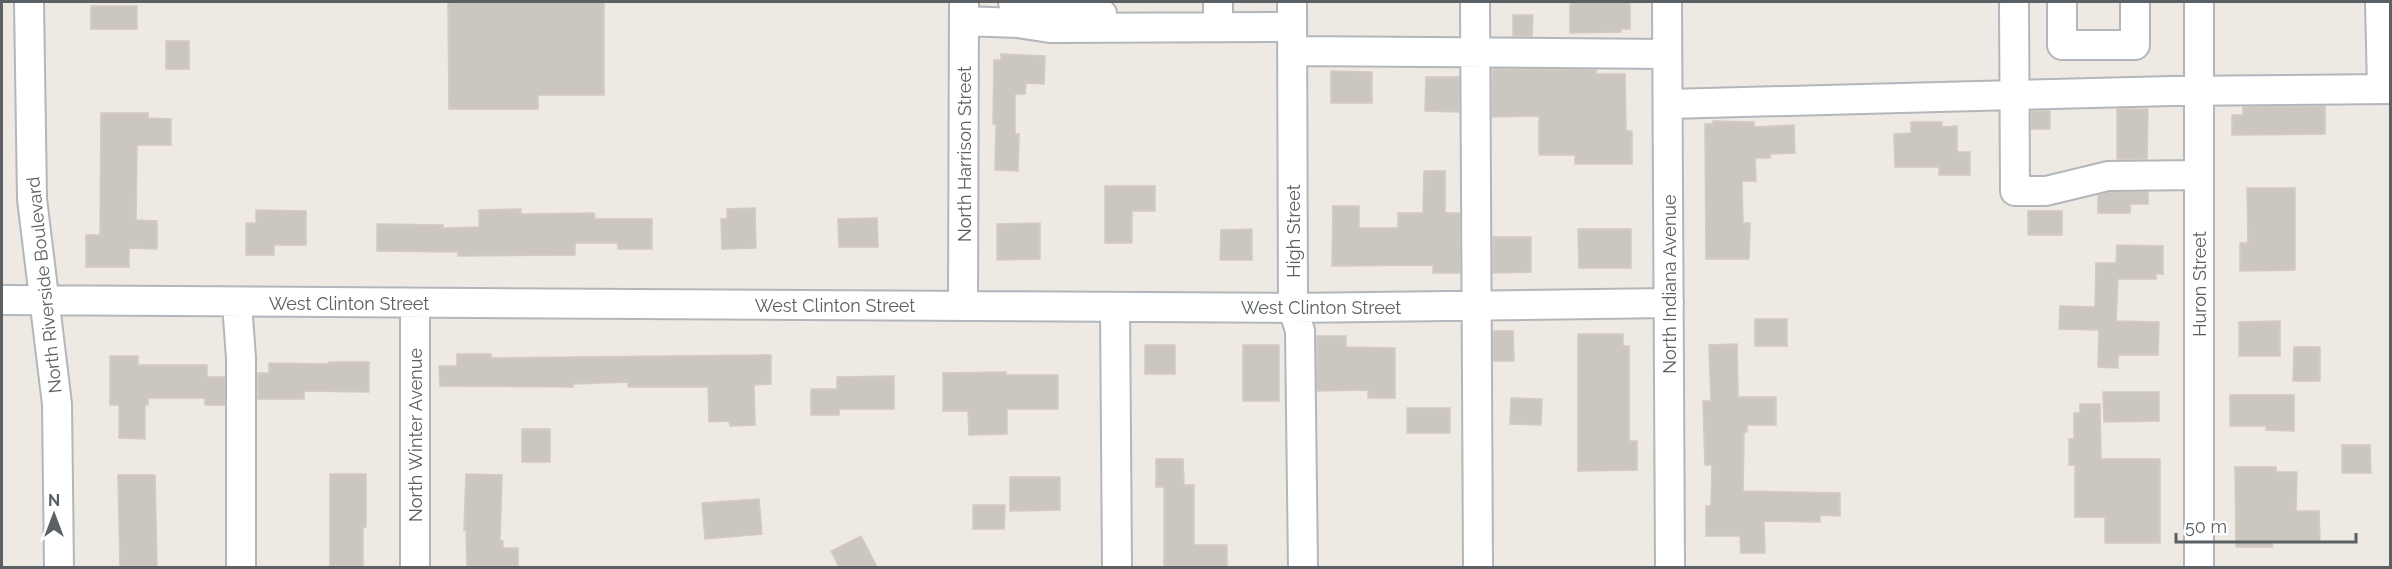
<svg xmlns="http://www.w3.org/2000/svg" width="2392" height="569" font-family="Raleway,sans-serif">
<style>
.building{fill:#ccc6c1;stroke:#d3cac0;stroke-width:1.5}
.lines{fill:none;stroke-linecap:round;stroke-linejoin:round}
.minor-casing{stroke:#b3b6ba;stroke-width:32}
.minor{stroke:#fff;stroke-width:28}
.labels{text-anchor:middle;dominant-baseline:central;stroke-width:5;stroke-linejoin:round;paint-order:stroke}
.street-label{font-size:18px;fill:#5a6064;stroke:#fff}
</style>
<rect width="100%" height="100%" fill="#eee9e2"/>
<path class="building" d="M 448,2 L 604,2 L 604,95 L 538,95 L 538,109 L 449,109 Z
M 1570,2 L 1630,2 L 1630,29 L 1621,29 L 1621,32 L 1570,33 Z
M 91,6 L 137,6 L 137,29 L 91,29 Z
M 1513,15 L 1533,15 L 1532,36 L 1513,36 Z
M 166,41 L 189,41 L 189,69 L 166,69 Z
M 1001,54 L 1045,56 L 1044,84 L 1026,83 L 1025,94 L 1015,94 L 1015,134 L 1019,134 L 1018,171 L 995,170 L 996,124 L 993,124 L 994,60 L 1001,60 Z
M 1492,69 L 1596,70 L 1596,74 L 1625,74 L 1626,131 L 1632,131 L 1632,164 L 1575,164 L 1575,155 L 1539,155 L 1539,116 L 1492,117 Z
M 1331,71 L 1372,72 L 1372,103 L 1331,103 Z
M 1426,77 L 1459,77 L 1459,112 L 1425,111 Z
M 2325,106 L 2325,134 L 2232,135 L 2232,115 L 2243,115 L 2243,107 Z
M 2117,109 L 2148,109 L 2147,159 L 2117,159 Z
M 2031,111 L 2050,111 L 2050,129 L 2031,129 Z
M 101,113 L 148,113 L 148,118 L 171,119 L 171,145 L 137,145 L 136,220 L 157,221 L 157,249 L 129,248 L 129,267 L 86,267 L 86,235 L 100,235 Z
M 1713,121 L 1754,122 L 1754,127 L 1794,125 L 1795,153 L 1770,154 L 1770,158 L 1755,158 L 1756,181 L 1742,181 L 1743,223 L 1750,223 L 1749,259 L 1706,259 L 1705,124 L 1713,124 Z
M 1911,122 L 1942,122 L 1942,127 L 1957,126 L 1957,152 L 1970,152 L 1970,175 L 1939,175 L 1939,167 L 1895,167 L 1894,134 L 1911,133 Z
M 1424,171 L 1445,171 L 1445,213 L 1460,213 L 1460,273 L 1433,273 L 1433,265 L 1332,266 L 1333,206 L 1359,206 L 1359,228 L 1398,228 L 1398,213 L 1423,213 Z
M 1105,186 L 1155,186 L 1155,211 L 1132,211 L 1132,243 L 1105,243 Z
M 2247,188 L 2295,188 L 2295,270 L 2240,271 L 2240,243 L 2248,243 Z
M 2110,192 L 2148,192 L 2148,204 L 2130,204 L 2130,213 L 2098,213 L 2098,195 Z
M 755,208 L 756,248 L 722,249 L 721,219 L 727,219 L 727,209 Z
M 521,209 L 521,214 L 594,213 L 595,219 L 652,219 L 652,249 L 618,249 L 618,243 L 575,243 L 575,255 L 458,256 L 458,252 L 377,251 L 377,224 L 443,225 L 443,228 L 479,227 L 479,210 Z
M 256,210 L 306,211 L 306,245 L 274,245 L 274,255 L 246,255 L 246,223 L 256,223 Z
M 2028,211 L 2062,211 L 2062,235 L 2028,235 Z
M 877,218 L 878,247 L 839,247 L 838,219 Z
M 1040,223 L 1040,259 L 997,260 L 997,224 Z
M 1252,229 L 1252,260 L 1220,260 L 1221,230 Z
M 1578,229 L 1631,229 L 1631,268 L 1579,268 Z
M 1493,237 L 1531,237 L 1531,272 L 1493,273 Z
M 2117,245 L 2163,246 L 2163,274 L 2156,274 L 2156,279 L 2118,279 L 2116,321 L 2159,322 L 2158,355 L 2118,355 L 2118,368 L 2098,367 L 2099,330 L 2059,329 L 2060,306 L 2095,307 L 2096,263 L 2116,263 Z
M 1755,319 L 1787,319 L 1787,346 L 1755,346 Z
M 2280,321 L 2280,356 L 2239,356 L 2239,322 Z
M 1493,331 L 1513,331 L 1514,361 L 1493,361 Z
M 1578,334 L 1623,334 L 1623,346 L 1629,346 L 1629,441 L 1637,441 L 1637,470 L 1578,471 Z
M 1317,336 L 1346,336 L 1346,347 L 1395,348 L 1395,398 L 1368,398 L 1368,390 L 1317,391 Z
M 1737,344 L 1738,397 L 1776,397 L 1776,425 L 1747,425 L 1747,432 L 1744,432 L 1743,491 L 1840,493 L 1840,516 L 1820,515 L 1820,522 L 1764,521 L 1765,553 L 1741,553 L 1740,536 L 1706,536 L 1706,506 L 1711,506 L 1712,465 L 1705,465 L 1703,401 L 1711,401 L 1709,345 Z
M 1145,345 L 1175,345 L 1175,374 L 1145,374 Z
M 1243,345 L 1279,345 L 1279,401 L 1243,401 Z
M 2294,347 L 2320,347 L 2320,381 L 2293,381 Z
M 457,354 L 491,354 L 491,358 L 771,355 L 771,384 L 754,385 L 755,425 L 730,426 L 729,421 L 709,422 L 708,387 L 628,387 L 628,382 L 573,384 L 573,387 L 440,386 L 439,366 L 457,366 Z
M 110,356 L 138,356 L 138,365 L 207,365 L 207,377 L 225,377 L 225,405 L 205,405 L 205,398 L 148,398 L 148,405 L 145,405 L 145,439 L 119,438 L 119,405 L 110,405 Z
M 329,362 L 369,362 L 369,392 L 304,391 L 304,399 L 258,399 L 258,373 L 269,373 L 269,363 L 329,364 Z
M 1006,372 L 1006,375 L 1058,375 L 1058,409 L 1007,409 L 1007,434 L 969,435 L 968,411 L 943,411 L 943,373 Z
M 894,376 L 894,409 L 839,409 L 839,415 L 811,415 L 811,389 L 837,389 L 837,377 Z
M 2103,392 L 2159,392 L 2159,421 L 2104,422 Z
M 2230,395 L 2294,395 L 2294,431 L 2266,430 L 2266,426 L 2230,426 Z
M 1511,398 L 1542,399 L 1541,425 L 1510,424 Z
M 2080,404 L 2100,404 L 2101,459 L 2160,459 L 2160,543 L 2105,543 L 2105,517 L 2075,517 L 2075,465 L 2069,465 L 2069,439 L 2074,439 L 2074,413 L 2080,413 Z
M 1407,408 L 1450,408 L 1450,433 L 1407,433 Z
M 522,429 L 550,429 L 550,462 L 522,462 Z
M 2342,445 L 2370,445 L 2371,473 L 2342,473 Z
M 1156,459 L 1183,459 L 1184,485 L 1194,485 L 1194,545 L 1227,545 L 1227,567 L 1164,567 L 1164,487 L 1156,487 Z
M 2235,467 L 2276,467 L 2276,472 L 2297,472 L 2296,511 L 2319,511 L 2320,541 L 2273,541 L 2272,547 L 2236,547 Z
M 330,474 L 366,474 L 366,527 L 363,527 L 363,567 L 330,567 Z
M 466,474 L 502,475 L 500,541 L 503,541 L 503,548 L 518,548 L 518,567 L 467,567 L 466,530 L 464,530 Z
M 118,475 L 155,475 L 157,567 L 120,567 Z
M 1010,477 L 1060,477 L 1060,510 L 1010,511 Z
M 759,499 L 762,534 L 705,539 L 702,503 Z
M 973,505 L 1005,505 L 1004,529 L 973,529 Z
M 861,536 L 877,567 L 839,567 L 831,551 Z"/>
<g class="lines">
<g class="minor-casing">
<path id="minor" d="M 29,2 L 32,199 L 57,404 L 59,568
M 1013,2 L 1018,23 L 1050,28 L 1292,27
M 1037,2 L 1046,11 L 1071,14
M 1063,2 L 1071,14 L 1102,14
M 1292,2 L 1293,308 L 1300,331 L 1303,568
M 1475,2 L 1478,568
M 1667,2 L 1670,568
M 2014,2 L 2015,191 L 2046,191 L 2108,176 L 2199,175
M 2062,2 L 2062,45 L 2135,45 L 2135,2
M 2199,2 L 2199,568
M 2380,2 L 2382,89
M 964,21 L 1018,23
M 1218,27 L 1218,2
M 1293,51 L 1667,54
M 1668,104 L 2172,91 L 2390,89
M 2,300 L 1293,308 L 1669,303
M 237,303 L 241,358 L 241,568
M 415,303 L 415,568
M 963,306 L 964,2
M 1115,307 L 1117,568"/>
</g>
<use href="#minor" class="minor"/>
</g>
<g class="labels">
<g class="street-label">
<text transform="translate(964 154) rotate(-90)">North Harrison Street</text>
<text transform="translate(1293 231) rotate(-90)">High Street</text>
<text transform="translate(1669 284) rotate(-90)">North Indiana Avenue</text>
<text transform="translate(2199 284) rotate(-90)">Huron Street</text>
<text transform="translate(44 285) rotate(-96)">North Riverside Boulevard</text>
<text x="349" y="303">West Clinton Street</text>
<text x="835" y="305">West Clinton Street</text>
<text x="1321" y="307">West Clinton Street</text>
<text transform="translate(415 435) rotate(-90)">North Winter Avenue</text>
</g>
</g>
<rect width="2392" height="569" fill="none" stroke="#5a6064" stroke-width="6"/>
<g transform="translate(54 515)" stroke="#ffffff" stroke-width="4.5" paint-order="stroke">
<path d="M0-4.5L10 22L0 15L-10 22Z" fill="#5a6064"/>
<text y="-9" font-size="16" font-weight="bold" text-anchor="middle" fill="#5a6064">N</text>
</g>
<path d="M2176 533v9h180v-9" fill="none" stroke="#5a6064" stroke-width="3"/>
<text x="2185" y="533" font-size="18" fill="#5a6064" stroke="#ffffff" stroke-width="4.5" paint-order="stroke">50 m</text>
</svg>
